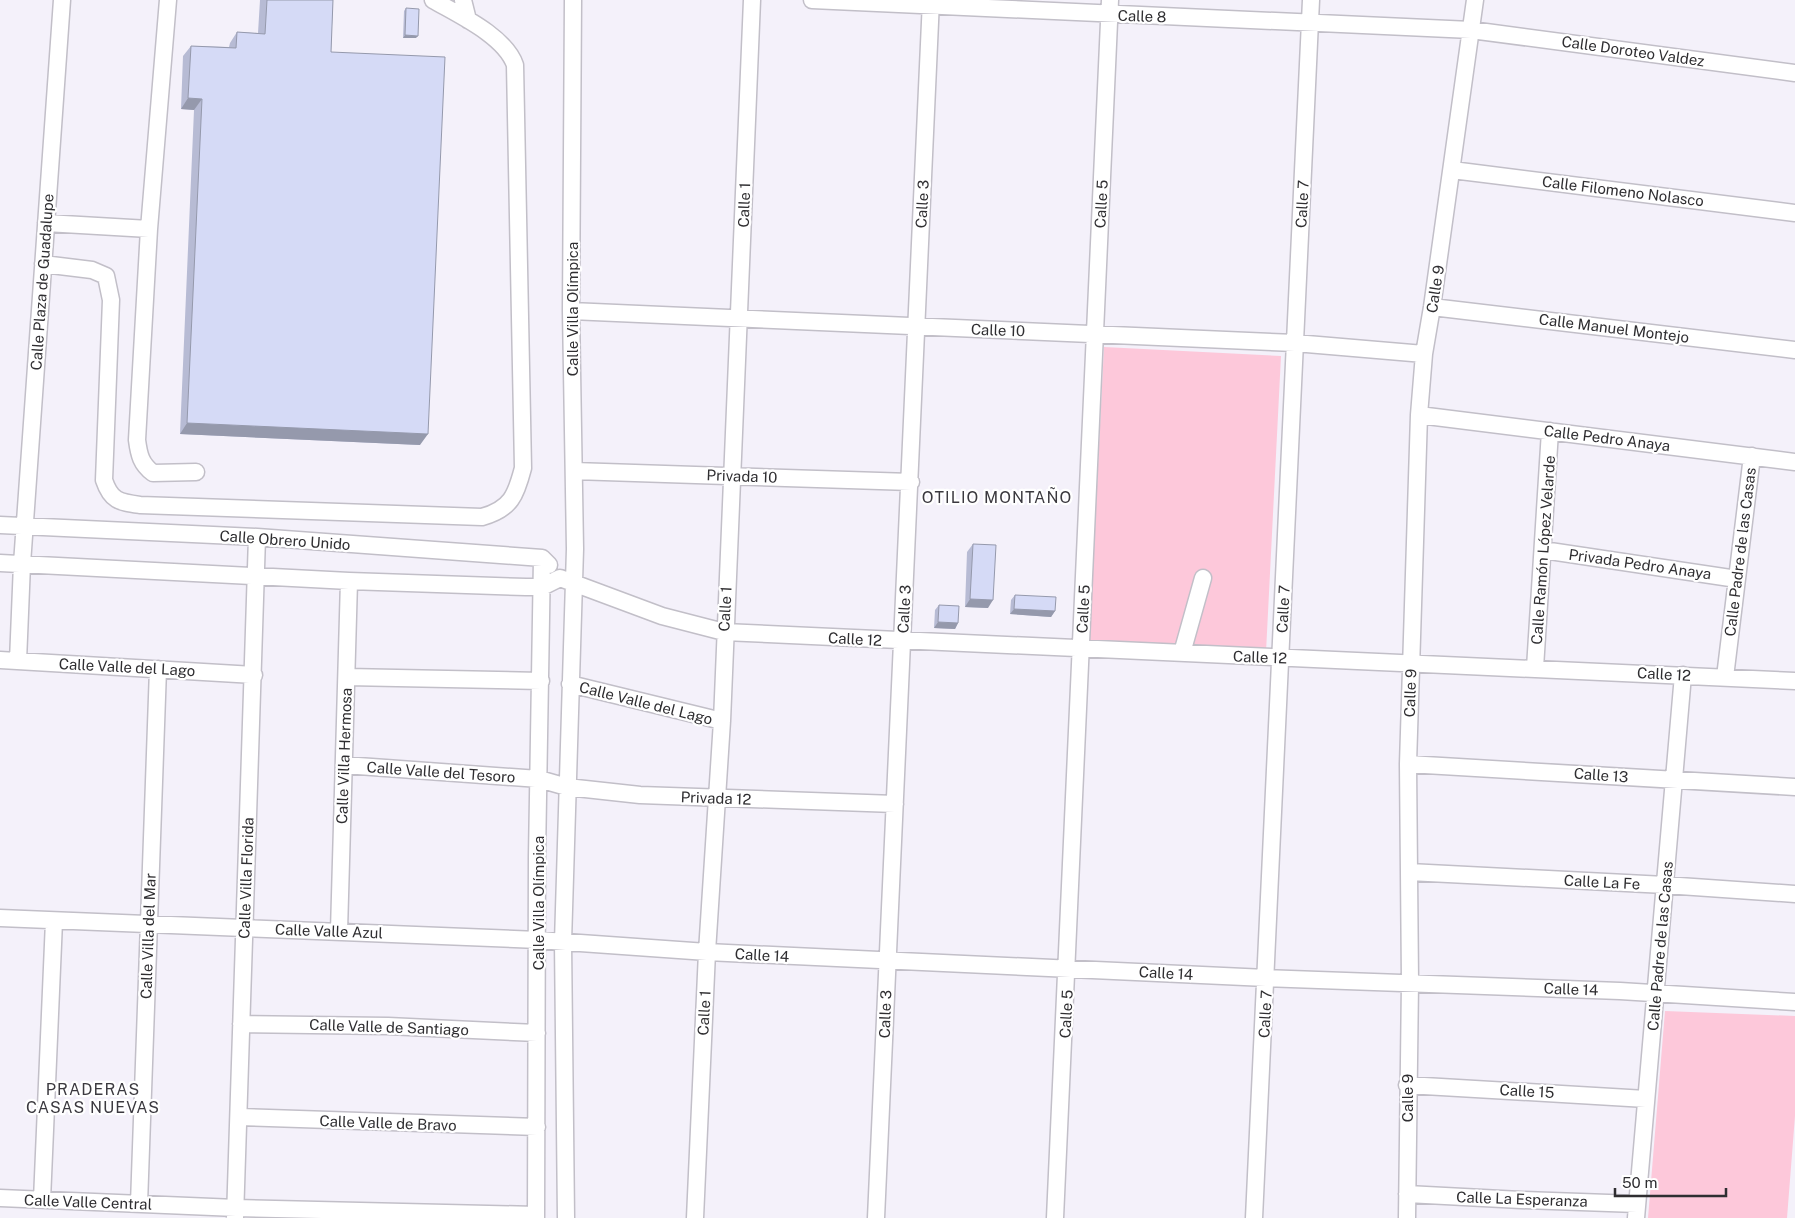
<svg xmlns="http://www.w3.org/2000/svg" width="1795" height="1218" font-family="'Public Sans',sans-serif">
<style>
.green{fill:#fdc8da}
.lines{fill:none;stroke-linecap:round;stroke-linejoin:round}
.minor-casing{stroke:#c2bfc8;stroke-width:19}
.minor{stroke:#fff;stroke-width:16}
.wall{fill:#b7bbd4}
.shaded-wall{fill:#9599ac}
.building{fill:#d5daf6;stroke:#9599ac}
.labels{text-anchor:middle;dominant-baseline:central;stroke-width:4.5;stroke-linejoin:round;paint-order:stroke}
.street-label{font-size:15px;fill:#2f2e31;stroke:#fff}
.neighbourhood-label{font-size:16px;letter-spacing:1px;fill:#3b393f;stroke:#fff}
</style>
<rect width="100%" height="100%" fill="#f4f1fa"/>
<path class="green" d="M 1104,347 L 1281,356 L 1266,652 L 1089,643 Z
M 1665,1011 L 1795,1016 L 1795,1116 L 1787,1218 L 1648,1218 Z"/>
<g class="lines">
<g class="minor-casing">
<path id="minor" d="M 168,0 L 149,229 L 137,440 C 139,455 141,464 153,473 L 196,472
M 463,0 L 468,20
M 812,0 L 1471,30 L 1795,73
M 1452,170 L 1795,213
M 46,223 L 149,229
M 43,264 L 92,270 L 106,276 L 111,300 L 104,480 C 111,501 119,502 140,505 L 482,517 C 511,509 516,495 523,468 L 515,65 C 505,36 459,15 433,0
M 1432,307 L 1795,350
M 571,311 L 1295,343 L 1424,354
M 1419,415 L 1795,462
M 574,471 L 911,482
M 0,525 L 257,537 L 542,558 L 549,565
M 1543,550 L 1737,579
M 0,563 L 349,581 L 526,587 L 542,587 L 560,578 L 662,616 L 724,632 L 1795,681
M 1182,653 L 1203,578
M 0,660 L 254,675
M 18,661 L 22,564 L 62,0
M 1535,668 L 1550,431
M 347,677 L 541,681
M 1725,677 L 1752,456
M 570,684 L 722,721
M 1408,764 L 1795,787
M 344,765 L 539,779 L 567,787 L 640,795 L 895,804
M 1409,872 L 1665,885 L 1795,894
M 0,918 L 538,940 L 707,952 L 1266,978 L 1620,991 L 1795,1002
M 339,931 L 349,581
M 241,1024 L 388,1026 L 537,1033
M 1407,1085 L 1646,1099
M 239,1117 L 537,1127
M 1407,1194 L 1521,1200 L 1637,1204
M 0,1198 L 236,1208 L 536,1215
M 42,1200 L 54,921
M 139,1204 L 158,669
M 235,1218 L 257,537
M 536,1218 L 537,857 L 542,558
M 566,1218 L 563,942 L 575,549 L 571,311 L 573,0
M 695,1218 L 707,952 L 722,721 L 752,0
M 876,1218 L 931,0
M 1055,1218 L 1110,0
M 1254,1218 L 1311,0
M 1407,1218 L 1410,982 L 1408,764 L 1419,415 L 1424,354 L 1432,307 L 1475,0
M 1636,1218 L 1683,675"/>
</g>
<use href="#minor" class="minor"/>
</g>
<path class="wall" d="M 260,0 L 333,0 L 331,52 L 420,445 L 180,434 L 194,110 L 181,109 L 183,56 L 191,46 L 229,47 L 230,43 L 237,32 L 258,33 Z
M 406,8 L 416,38 L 403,38 L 404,11 Z
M 973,544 L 988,608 L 965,607 L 967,552 Z
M 1015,595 L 1055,611 L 1051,617 L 1010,614 L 1011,600 Z
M 939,605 L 958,623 L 955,629 L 934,628 L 935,610 Z"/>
<path class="shaded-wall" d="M 405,35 L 418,36 L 416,38 L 403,38 Z
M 188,98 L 202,99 L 194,110 L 181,109 Z
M 187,423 L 428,434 L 420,445 L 180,434 Z
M 970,599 L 993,600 L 988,608 L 965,607 Z
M 1014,609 L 1055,611 L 1051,617 L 1010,614 Z
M 938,622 L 958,623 L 955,629 L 934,628 Z"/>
<path class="building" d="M 267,0 L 333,0 L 331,52 L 445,57 L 428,434 L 187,423 L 202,99 L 188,98 L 191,46 L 236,48 L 237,32 L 265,34 Z
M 406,8 L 419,9 L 418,36 L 405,35 Z
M 973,544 L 996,545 L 993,600 L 970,599 Z
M 1015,595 L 1056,597 L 1055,611 L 1014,609 Z
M 939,605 L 959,606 L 958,623 L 938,622 Z"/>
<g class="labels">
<g class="street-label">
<text transform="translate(1142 16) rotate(2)">Calle 8</text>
<text transform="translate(1633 51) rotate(8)">Calle Doroteo Valdez</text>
<text transform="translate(1623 191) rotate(7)">Calle Filomeno Nolasco</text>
<text transform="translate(922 204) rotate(-87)">Calle 3</text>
<text transform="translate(1101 204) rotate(-87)">Calle 5</text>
<text transform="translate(1302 204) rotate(-87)">Calle 7</text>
<text transform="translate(744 205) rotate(-88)">Calle 1</text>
<text transform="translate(42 282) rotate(-86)">Calle Plaza de Guadalupe</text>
<text transform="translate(1435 289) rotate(-81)">Calle 9</text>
<text transform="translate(572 309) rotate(-90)">Calle Villa Olímpica</text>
<text transform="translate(1614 328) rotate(7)">Calle Manuel Montejo</text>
<text transform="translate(998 330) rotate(2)">Calle 10</text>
<text transform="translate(1607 438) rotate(7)">Calle Pedro Anaya</text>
<text transform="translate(742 476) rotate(2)">Privada 10</text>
<text transform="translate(285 540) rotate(4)">Calle Obrero Unido</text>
<text transform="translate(1543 550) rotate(-86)">Calle Ramón López Velarde</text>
<text transform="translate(1740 552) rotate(-83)">Calle Padre de las Casas</text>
<text transform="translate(1640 564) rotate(8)">Privada Pedro Anaya</text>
<text transform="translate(725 609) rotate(-87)">Calle 1</text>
<text transform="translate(904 609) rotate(-87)">Calle 3</text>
<text transform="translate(1083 609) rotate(-87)">Calle 5</text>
<text transform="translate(1283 609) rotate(-87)">Calle 7</text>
<text transform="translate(855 639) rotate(3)">Calle 12</text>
<text transform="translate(1260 657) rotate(2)">Calle 12</text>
<text transform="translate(127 667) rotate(3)">Calle Valle del Lago</text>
<text transform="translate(1664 674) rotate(3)">Calle 12</text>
<text transform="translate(1410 693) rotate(-88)">Calle 9</text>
<text transform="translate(646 703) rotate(14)">Calle Valle del Lago</text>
<text transform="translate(344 756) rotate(-88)">Calle Villa Hermosa</text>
<text transform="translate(441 772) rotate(4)">Calle Valle del Tesoro</text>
<text transform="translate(1601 775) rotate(4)">Calle 13</text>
<text transform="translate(716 798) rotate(2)">Privada 12</text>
<text transform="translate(246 878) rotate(-88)">Calle Villa Florida</text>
<text transform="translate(1602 882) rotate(3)">Calle La Fe</text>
<text transform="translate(538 903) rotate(-90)">Calle Villa Olímpica</text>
<text transform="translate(329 931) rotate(2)">Calle Valle Azul</text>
<text transform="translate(148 936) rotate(-88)">Calle Villa del Mar</text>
<text transform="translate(1660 946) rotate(-85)">Calle Padre de las Casas</text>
<text transform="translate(762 955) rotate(3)">Calle 14</text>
<text transform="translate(1166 973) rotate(3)">Calle 14</text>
<text transform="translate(1571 989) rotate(2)">Calle 14</text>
<text transform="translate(704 1013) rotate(-87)">Calle 1</text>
<text transform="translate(885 1014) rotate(-88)">Calle 3</text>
<text transform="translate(1066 1014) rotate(-87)">Calle 5</text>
<text transform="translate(1265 1014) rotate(-87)">Calle 7</text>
<text transform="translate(389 1027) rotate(2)">Calle Valle de Santiago</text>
<text transform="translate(1527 1091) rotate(3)">Calle 15</text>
<text transform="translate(1407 1098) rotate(-90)">Calle 9</text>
<text transform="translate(388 1123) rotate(2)">Calle Valle de Bravo</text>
<text transform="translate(1522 1199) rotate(2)">Calle La Esperanza</text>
<text transform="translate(88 1202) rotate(2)">Calle Valle Central</text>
</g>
<g class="neighbourhood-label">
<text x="997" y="497">OTILIO MONTAÑO</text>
<text x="93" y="1089">PRADERAS<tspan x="93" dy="18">CASAS NUEVAS</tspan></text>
</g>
</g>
<path d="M1615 1188v8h111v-8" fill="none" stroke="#2f2e31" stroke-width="2.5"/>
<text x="1622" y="1188" font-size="15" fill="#2f2e31" stroke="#ffffff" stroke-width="4" paint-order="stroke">50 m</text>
</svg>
